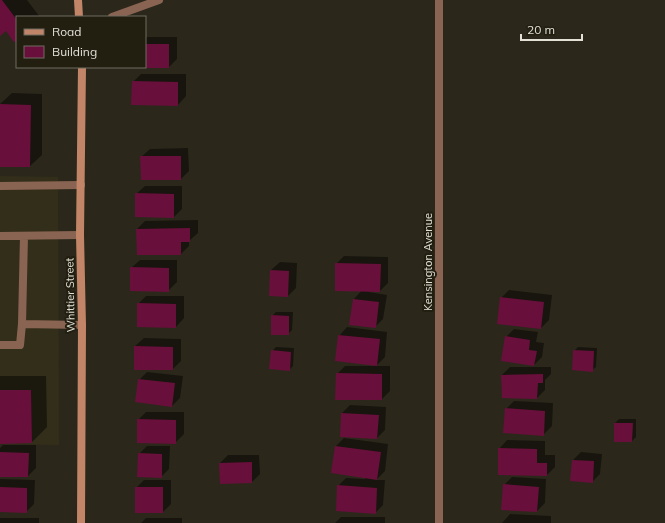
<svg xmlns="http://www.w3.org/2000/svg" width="665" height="523" font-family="Mulish,sans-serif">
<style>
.built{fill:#332e1a}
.shadow{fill:#0007}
.building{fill:#690f3b}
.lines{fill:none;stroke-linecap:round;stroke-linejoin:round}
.lane{stroke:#8a6452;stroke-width:8}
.street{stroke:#8a6452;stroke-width:8}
.secondary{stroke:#c28568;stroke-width:8}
.labels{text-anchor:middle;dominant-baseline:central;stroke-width:4;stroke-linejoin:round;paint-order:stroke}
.street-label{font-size:11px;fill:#e2e0d7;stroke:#221f11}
</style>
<rect width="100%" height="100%" fill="#2b281b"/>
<path class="built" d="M 0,176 L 58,177 L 59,445 L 0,444 Z"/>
<path class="shadow" d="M 0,0 L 27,0 L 40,17 L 17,17 L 17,42 L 6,30 L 0,34 Z
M 147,37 L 177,37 L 177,59 L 169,67 L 139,67 L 145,67 L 145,39 Z
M 141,74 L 186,74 L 186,96 L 178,105 L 133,82 Z
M 12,93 L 42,94 L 42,155 L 30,166 L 0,166 L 0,104 Z
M 188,148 L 189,171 L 181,179 L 141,157 L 150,149 Z
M 145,186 L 182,186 L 182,209 L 174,217 L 136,194 Z
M 198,220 L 198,233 L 189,241 L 189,246 L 181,254 L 138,254 L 137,229 L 145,221 Z
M 344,256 L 388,257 L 388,283 L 380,291 L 369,291 L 369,292 L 387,295 L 383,319 L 375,327 L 350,324 L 354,299 L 362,290 L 336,264 Z
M 140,260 L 177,260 L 177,282 L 169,290 L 131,268 Z
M 280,262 L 297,263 L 296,288 L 288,296 L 270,295 L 271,270 Z
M 509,290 L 552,295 L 549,320 L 541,328 L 501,298 Z
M 146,296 L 184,296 L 184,318 L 176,327 L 138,304 Z
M 276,312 L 293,312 L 292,330 L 288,334 L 272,316 Z
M 347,327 L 387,332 L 385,357 L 376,366 L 339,336 Z
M 514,329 L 538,332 L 536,342 L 544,343 L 542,357 L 534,365 L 506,337 Z
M 144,338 L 181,339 L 181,361 L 173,369 L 135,346 Z
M 276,347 L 294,348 L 293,366 L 289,370 L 272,351 Z
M 578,347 L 597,348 L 596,367 L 592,370 L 574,351 Z
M 345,366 L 390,366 L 390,391 L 382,399 L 337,374 Z
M 510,367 L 551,367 L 551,374 L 545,380 L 545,390 L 537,398 L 502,375 Z
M 147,372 L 183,376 L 180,398 L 172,406 L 139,380 Z
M 0,376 L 46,376 L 47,427 L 32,442 L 0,443 Z
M 514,401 L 553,403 L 552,426 L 543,435 L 506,409 Z
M 350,405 L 386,407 L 385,430 L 377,438 L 342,413 Z
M 146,412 L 184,412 L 184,434 L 175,443 L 138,420 Z
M 619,419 L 636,419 L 636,437 L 632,441 L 615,423 Z
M 344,438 L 388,444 L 385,471 L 376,480 L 385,480 L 383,505 L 375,513 L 338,486 L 346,478 L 365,479 L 366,477 L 336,446 Z
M 507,440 L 545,441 L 545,455 L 555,455 L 555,467 L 547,475 L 499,449 Z
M 3,445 L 36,445 L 36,468 L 28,476 L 0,476 L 0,448 Z
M 147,446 L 170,446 L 169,469 L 161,477 L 139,454 Z
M 581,452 L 602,454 L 600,474 L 592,482 L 573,460 Z
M 228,455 L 259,455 L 260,474 L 252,482 L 220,463 Z
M 512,477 L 546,479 L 545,503 L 537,511 L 504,485 Z
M 0,479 L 35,480 L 34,504 L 26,512 L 0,511 Z
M 144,480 L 171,480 L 171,504 L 163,512 L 136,488 Z
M 510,514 L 551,516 L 551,523 L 502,523 Z
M 341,517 L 385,517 L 385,523 L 335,523 Z
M 0,518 L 39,518 L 39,523 L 0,523 Z
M 146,518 L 182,518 L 182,523 L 141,523 Z"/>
<path class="building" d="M 0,0 L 2,0 L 17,20 L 17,43 L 13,41 L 6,31 L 0,36 Z
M 145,44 L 169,44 L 169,68 L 145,68 Z
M 132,81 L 178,82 L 178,106 L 131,105 Z
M 0,104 L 31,105 L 30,167 L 0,167 Z
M 140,156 L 181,156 L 181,180 L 141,180 Z
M 135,193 L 174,194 L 174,218 L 135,217 Z
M 190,228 L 190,242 L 181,242 L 181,255 L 137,255 L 136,229 Z
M 335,263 L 381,264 L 380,292 L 335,291 Z
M 130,267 L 169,268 L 169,292 L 130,291 Z
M 270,270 L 289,271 L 288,297 L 269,296 Z
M 500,297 L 544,302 L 541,329 L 497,324 Z
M 353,299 L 379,302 L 376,328 L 349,325 Z
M 137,303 L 176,304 L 176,328 L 137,327 Z
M 271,315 L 289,316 L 289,335 L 271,335 Z
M 338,335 L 380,339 L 377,366 L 335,361 Z
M 505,336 L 530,340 L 529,350 L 537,351 L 534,366 L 501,361 Z
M 134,346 L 173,347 L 173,370 L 134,370 Z
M 271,350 L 291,352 L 290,371 L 269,369 Z
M 573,350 L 594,351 L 593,372 L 572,370 Z
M 336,373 L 382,374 L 382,400 L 335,400 Z
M 543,374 L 543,383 L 538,383 L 537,399 L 502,398 L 501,375 Z
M 138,379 L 175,383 L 172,407 L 135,402 Z
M 0,390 L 31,390 L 32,443 L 0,444 Z
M 505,408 L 545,411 L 544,436 L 503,433 Z
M 341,413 L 379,415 L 377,439 L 340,437 Z
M 137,419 L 176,420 L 176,444 L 137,443 Z
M 614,423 L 633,423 L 632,442 L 614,442 Z
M 335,446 L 381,452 L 377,480 L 331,473 Z
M 498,448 L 537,449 L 537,463 L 547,463 L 547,476 L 498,475 Z
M 0,452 L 29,453 L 28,477 L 0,477 Z
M 138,453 L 162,454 L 162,478 L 137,477 Z
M 572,460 L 594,461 L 593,483 L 570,481 Z
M 252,462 L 252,483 L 220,484 L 219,463 Z
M 503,484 L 539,487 L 537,512 L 501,510 Z
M 337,485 L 377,488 L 376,514 L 336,511 Z
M 0,487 L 27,488 L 27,513 L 0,512 Z
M 135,487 L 163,487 L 163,513 L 135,513 Z"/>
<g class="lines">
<path class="lane" d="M 112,17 L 159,0
M 0,186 L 81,185
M 0,236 L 80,235
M 24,236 L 22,324 L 82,325
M 0,345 L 20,345 L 22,324"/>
<path class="street" d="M 439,0 L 439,523"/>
<path class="secondary" d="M 78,0 L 79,17
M 81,523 L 82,325 L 80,235 L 82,67"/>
</g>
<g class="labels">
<g class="street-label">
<text transform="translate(428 262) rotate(-90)">Kensington Avenue</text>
<text transform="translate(70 295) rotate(-91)">Whittier Street</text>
</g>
</g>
<rect x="16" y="16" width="130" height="52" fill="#221f11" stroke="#6f6c60"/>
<rect x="24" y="29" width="20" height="6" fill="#c28568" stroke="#6f6c60"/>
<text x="52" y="36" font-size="12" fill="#e2e0d7">Road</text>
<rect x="24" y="46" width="20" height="12" fill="#690f3b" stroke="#6f6c60"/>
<text x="52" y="56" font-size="12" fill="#e2e0d7">Building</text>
<path d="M521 34v6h61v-6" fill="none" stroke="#e2e0d7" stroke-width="2"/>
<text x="527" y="34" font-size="12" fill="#e2e0d7" stroke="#221f11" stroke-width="3" paint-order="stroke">20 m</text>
</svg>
